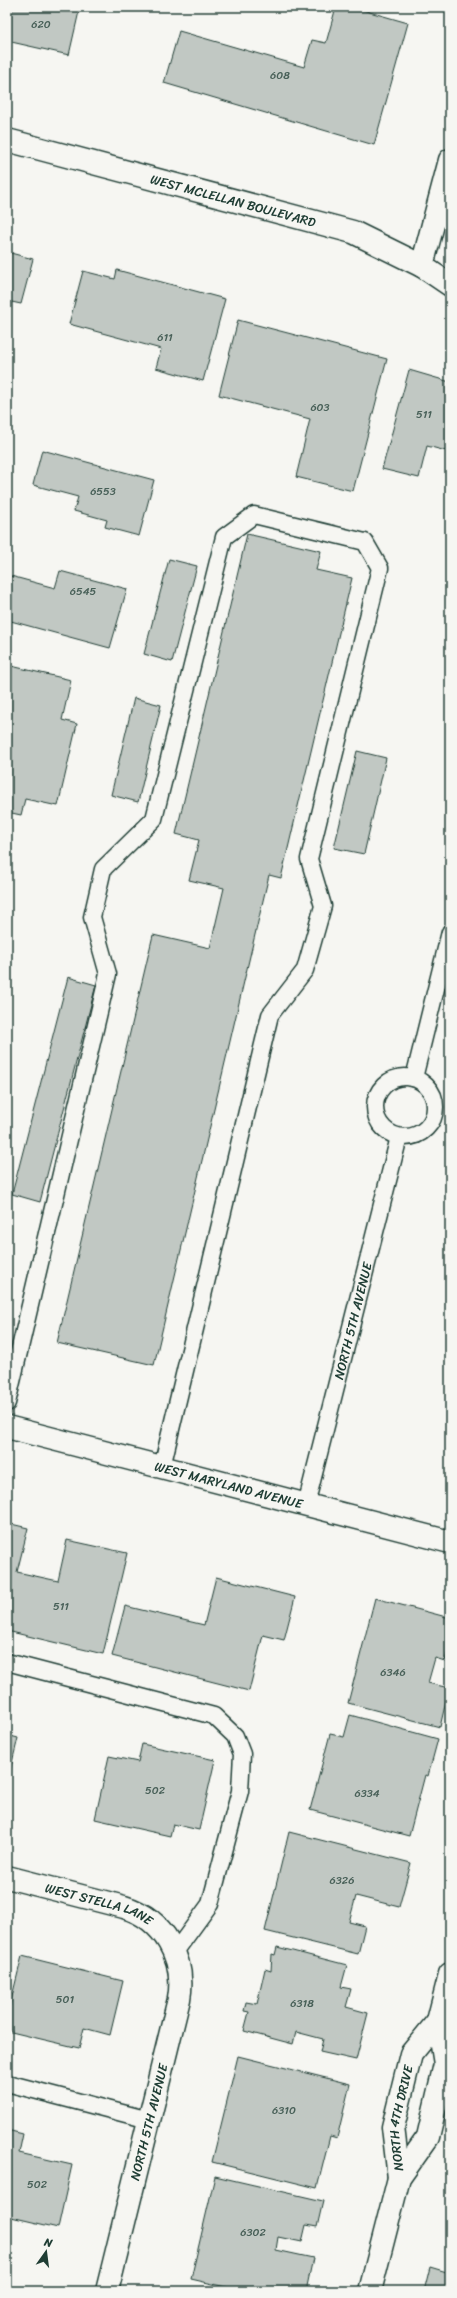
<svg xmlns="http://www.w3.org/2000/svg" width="457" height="2298" font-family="Sriracha,sans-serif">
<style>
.building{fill:#c1c8c3;stroke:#1f3d34}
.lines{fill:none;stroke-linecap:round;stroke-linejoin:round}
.service-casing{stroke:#1f3d34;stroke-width:19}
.minor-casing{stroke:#1f3d34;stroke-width:25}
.tertiary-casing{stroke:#1f3d34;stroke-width:25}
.service{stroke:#f6f6f2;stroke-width:16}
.minor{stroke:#f6f6f2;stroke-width:22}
.tertiary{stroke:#f6f6f2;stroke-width:22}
.labels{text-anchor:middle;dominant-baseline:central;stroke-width:3.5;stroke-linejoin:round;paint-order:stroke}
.number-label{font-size:11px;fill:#486058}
.street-label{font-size:13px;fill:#1f3d34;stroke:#f6f6f2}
</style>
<rect width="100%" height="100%" fill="#f6f6f2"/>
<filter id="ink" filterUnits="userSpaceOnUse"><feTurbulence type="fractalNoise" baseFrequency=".025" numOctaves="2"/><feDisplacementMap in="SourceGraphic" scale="8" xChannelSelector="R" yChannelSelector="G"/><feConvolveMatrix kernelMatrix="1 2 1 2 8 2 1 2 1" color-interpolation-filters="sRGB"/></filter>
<g filter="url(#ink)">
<path class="building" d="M 7,7 L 80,7 L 69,55 L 7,41 Z
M 336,7 L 352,7 L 408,23 L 374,145 L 164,83 L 179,31 L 304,67 L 312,40 L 326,43 Z
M 7,252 L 33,259 L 21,304 L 7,301 Z
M 117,270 L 225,299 L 203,381 L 156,368 L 161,349 L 69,324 L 83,271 L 115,279 Z
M 238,320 L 387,359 L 353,491 L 296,477 L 310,419 L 219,395 Z
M 409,370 L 450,382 L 450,452 L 427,446 L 419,478 L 382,469 Z
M 42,450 L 154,480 L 139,536 L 105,527 L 107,520 L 74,511 L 78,497 L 33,485 Z
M 247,534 L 321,551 L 316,570 L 352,578 L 281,878 L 269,875 L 154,1365 L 57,1343 L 153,935 L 210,948 L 224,888 L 189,880 L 199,840 L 176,834 Z
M 169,559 L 197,566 L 172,662 L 144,654 Z
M 60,571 L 127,589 L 110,648 L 7,620 L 7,575 L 55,588 Z
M 7,665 L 71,680 L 62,720 L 77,724 L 58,806 L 25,799 L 21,815 L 7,812 Z
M 134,698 L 161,705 L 138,802 L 111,795 Z
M 357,751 L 386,758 L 364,854 L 334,848 Z
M 68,977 L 96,985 L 40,1202 L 12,1194 Z
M 7,1523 L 28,1528 L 17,1572 L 58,1581 L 67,1540 L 127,1553 L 103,1654 L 7,1631 Z
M 216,1577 L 295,1597 L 284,1640 L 263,1635 L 249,1691 L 112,1656 L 125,1606 L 204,1625 Z
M 375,1598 L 450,1618 L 450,1643 L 445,1661 L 435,1658 L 428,1683 L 449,1688 L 440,1727 L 348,1703 Z
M 350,1715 L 438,1739 L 428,1776 L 425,1775 L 409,1836 L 310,1810 L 330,1734 L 344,1737 Z
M 7,1735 L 18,1738 L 7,1783 Z
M 142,1744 L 215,1760 L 199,1830 L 173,1824 L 170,1836 L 95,1819 L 109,1756 L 138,1762 Z
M 289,1832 L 411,1863 L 399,1907 L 356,1896 L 349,1922 L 365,1926 L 358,1954 L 265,1931 Z
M 277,1947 L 347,1965 L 341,1987 L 351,1989 L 346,2007 L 368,2013 L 356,2060 L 320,2052 L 323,2039 L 296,2032 L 293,2044 L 244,2031 L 249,2012 L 244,2011 L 246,2002 L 257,2004 L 265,1969 L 271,1971 L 272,1954 L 275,1955 Z
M 22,1956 L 123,1981 L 110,2035 L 84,2028 L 79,2048 L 7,2031 L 7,2017 Z
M 238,2056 L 350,2084 L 337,2138 L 330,2136 L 317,2188 L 212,2162 Z
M 7,2130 L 23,2134 L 19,2153 L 72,2165 L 58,2228 L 7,2216 L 10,2203 L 7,2202 Z
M 215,2176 L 323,2201 L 317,2227 L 306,2225 L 302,2242 L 278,2237 L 276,2250 L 313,2258 L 306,2291 L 243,2291 L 191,2279 Z
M 430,2267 L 450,2273 L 450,2291 L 424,2291 Z"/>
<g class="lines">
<g class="service-casing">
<g id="service">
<circle cx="405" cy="1107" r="30"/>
<path d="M 414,1078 L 450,932"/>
<path d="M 7,1403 L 108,974 L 92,917 L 103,869 L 154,819 L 224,537 L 254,515 L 365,542 L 380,568 L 309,859 L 323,906 L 305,970 L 270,1015 L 162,1467"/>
<path id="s1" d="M 306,1505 L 399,1137"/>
<path d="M 7,1662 L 214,1716 L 235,1736 L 242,1754 L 240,1791 L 210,1904 L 175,1952"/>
<path d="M 7,2083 L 149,2120"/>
</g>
</g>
<g class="minor-casing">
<g id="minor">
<path id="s2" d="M 7,140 L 353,232 L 422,266 L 450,285"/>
<path d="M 422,266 L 450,160"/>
<path id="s3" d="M 7,1877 L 124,1907 C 164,1919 186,1959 179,1999 L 107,2291"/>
<path id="s4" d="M 399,2178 L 393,2127 L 411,2054 L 438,2021"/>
<path d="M 370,2291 L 399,2178 L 428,2137 L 445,2064 L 438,2021 L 450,1974"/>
</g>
</g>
<g class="tertiary-casing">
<g id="tertiary">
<path id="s5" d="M 7,1427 L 450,1542"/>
</g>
</g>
<use href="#service" class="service"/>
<use href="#minor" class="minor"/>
<use href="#tertiary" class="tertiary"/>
</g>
</g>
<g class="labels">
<g class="number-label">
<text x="41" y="24">620</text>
<text x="280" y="75">608</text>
<text x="165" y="337">611</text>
<text x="320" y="407">603</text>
<text x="424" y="414">511</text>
<text x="103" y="491">6553</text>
<text x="83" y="591">6545</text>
<text x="61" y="1606">511</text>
<text x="393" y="1672">6346</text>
<text x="155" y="1790">502</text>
<text x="367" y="1793">6334</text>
<text x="342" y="1880">6326</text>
<text x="65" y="1999">501</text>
<text x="302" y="2003">6318</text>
<text x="284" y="2110">6310</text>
<text x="37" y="2184">502</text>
<text x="253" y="2232">6302</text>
</g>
<g class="street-label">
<text stroke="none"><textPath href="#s2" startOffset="234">WEST MCLELLAN BOULEVARD</textPath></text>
<text stroke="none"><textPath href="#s1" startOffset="190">NORTH 5TH AVENUE</textPath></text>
<text stroke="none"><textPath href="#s5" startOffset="229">WEST MARYLAND AVENUE</textPath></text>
<text stroke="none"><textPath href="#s3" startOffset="96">WEST STELLA LANE</textPath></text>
<text stroke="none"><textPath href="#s4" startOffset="61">NORTH 4TH DRIVE</textPath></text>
<text transform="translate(149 2122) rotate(-76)">NORTH 5TH AVENUE</text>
</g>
</g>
<rect width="457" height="2298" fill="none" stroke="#f6f6f2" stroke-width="24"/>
<rect x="12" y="12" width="433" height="2274" fill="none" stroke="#1f3d34" stroke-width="1.5" filter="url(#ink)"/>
<g transform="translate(46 2252) rotate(14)" stroke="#f6f6f2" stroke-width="3" paint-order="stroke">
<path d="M0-3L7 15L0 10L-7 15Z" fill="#1f3d34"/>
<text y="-6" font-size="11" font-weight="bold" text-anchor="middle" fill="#1f3d34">N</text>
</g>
</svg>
